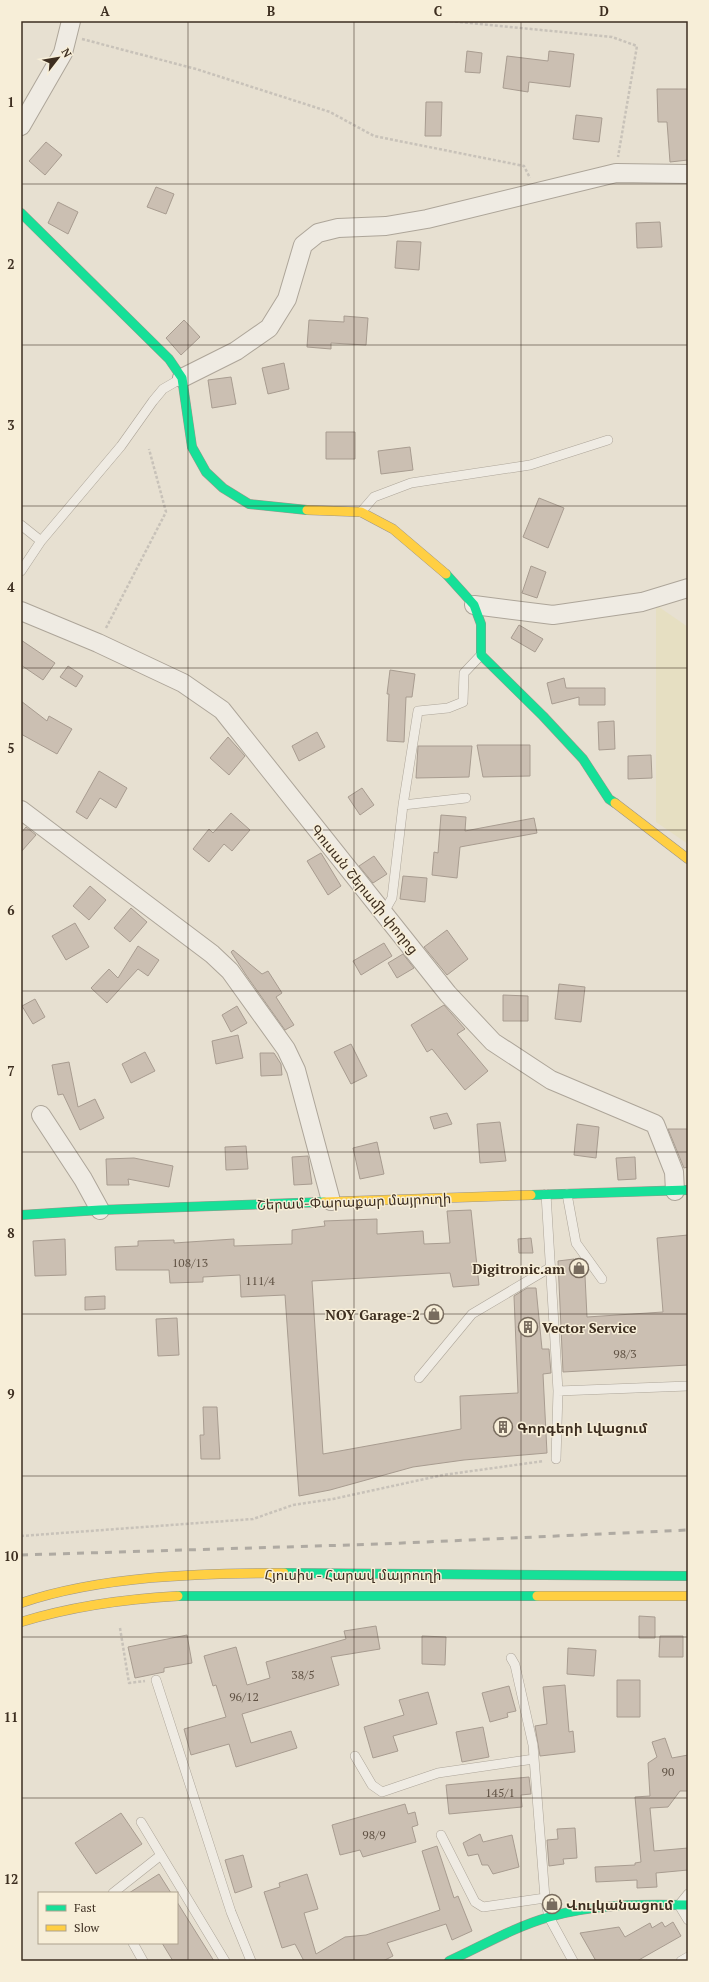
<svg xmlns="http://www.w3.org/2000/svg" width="709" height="1982" font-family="'PT Serif','Noto Sans Armenian',serif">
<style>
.farmland{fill:#e6dfc2}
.building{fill:#cbbfb2;stroke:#a89c90}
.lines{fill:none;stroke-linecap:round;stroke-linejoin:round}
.lane-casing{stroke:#ada599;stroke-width:10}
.street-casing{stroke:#ada599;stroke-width:20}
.fast-casing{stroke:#9c958a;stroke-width:10}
.slow-casing{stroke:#9c958a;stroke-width:10}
.path{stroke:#c8c2b9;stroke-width:2.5;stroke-dasharray:3 2;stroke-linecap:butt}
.lane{stroke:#efebe3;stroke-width:9}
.street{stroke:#efebe3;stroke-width:18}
.fast{stroke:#16e098;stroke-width:9}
.slow{stroke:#ffcf43;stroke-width:9}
.rail{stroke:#afaaa2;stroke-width:3;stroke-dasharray:7 7;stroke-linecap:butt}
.grid{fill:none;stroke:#3d2e20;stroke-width:1;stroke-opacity:0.55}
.labels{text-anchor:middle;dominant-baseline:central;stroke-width:3;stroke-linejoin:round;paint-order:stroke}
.number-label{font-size:12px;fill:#605244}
.street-label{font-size:14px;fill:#3d2e20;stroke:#f7eed8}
.poi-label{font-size:14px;font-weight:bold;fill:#3d2e20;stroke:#f7eed8;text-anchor:start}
.neatline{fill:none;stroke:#3d2e20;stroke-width:1.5}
.grid-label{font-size:13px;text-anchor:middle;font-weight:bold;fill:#3d2e20}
</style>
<rect width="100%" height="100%" fill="#e7e0d1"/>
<path class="farmland" d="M 656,605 L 688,627 L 688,844 L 656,822 Z"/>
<path class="building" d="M 467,51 L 482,53 L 480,73 L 465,72 Z
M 549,51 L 574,54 L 570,87 L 529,82 L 528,92 L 503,88 L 507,56 L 548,61 Z
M 657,89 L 688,89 L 688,160 L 670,162 L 667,122 L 658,122 Z
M 426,102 L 442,102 L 441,136 L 425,136 Z
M 576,115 L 602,118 L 599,142 L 573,139 Z
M 46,142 L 62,155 L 45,175 L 29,161 Z
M 156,187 L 174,194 L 166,214 L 147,207 Z
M 58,202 L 78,212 L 68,234 L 48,223 Z
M 660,222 L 662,247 L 637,248 L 636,223 Z
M 397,241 L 421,242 L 419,270 L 395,268 Z
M 344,316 L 368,318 L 366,345 L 331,343 L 331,349 L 307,347 L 309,320 L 344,322 Z
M 184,320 L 200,337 L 181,355 L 166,338 Z
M 284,363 L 289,389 L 268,394 L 262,368 Z
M 231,377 L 236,404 L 212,408 L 208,380 Z
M 326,432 L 355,432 L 355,459 L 326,459 Z
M 410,447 L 413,470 L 381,474 L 378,451 Z
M 539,498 L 564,508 L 548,548 L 523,537 Z
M 531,566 L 546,572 L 537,598 L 522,593 Z
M 519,625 L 543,639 L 535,652 L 511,638 Z
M 21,640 L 55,663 L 43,680 L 21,665 Z
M 68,666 L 83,676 L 76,687 L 60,677 Z
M 390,670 L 415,674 L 412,697 L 406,697 L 404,742 L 387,741 L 389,694 L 387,694 Z
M 564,678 L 566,688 L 605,688 L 605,705 L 579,705 L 579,697 L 552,704 L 547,683 Z
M 21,701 L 47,721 L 49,716 L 72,729 L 57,754 L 21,734 Z
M 614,721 L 615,749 L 599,750 L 598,722 Z
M 317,732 L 325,747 L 299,761 L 292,746 Z
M 228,737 L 245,756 L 229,775 L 210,758 Z
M 477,745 L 530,745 L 530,776 L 483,777 Z
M 418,746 L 472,746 L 469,777 L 416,778 Z
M 651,755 L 652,778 L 628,779 L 628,756 Z
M 99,771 L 127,788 L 116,808 L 100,798 L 87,819 L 76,812 Z
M 362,788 L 374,805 L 360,815 L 348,797 Z
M 231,813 L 250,830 L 232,851 L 224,844 L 209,862 L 193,849 L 209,829 L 213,833 Z
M 441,815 L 466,817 L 465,831 L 534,818 L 537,833 L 460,847 L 457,878 L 432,875 L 434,852 L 438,853 Z
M 26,827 L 36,835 L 21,852 L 21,833 Z
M 321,853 L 341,886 L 328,895 L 307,861 Z
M 374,856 L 387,874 L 373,883 L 359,866 Z
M 403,876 L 427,878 L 425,902 L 400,899 Z
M 90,886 L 106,900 L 89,920 L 73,906 Z
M 131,908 L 147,922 L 130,942 L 114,928 Z
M 75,923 L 89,947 L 66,960 L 52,936 Z
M 447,930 L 468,959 L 447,975 L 424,947 Z
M 384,943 L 392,956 L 361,975 L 353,961 Z
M 138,946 L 159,960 L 148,976 L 138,969 L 107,1003 L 91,988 L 109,969 L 118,978 Z
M 233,950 L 262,974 L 268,971 L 282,993 L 276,997 L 294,1025 L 285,1030 L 246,975 L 231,952 Z
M 403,954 L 414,968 L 397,978 L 388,963 Z
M 559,984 L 585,987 L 581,1022 L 555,1019 Z
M 503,995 L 528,996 L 528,1021 L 503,1021 Z
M 35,999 L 45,1017 L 33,1024 L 22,1006 Z
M 444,1005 L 465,1029 L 457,1034 L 488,1071 L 465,1090 L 432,1049 L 427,1052 L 411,1025 Z
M 237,1006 L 247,1023 L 231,1032 L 222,1015 Z
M 238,1035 L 243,1058 L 216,1064 L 212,1041 Z
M 351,1044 L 367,1076 L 351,1084 L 334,1052 Z
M 145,1052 L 155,1071 L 131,1083 L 122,1064 Z
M 260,1053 L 274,1053 L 281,1064 L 282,1075 L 261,1076 Z
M 69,1062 L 78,1107 L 95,1099 L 104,1118 L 80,1130 L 63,1094 L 58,1095 L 52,1065 Z
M 447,1113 L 452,1124 L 434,1129 L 430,1117 Z
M 500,1122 L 506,1161 L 480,1163 L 477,1124 Z
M 577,1124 L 599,1127 L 596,1158 L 574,1155 Z
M 668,1129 L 688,1129 L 688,1167 L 684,1168 Z
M 377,1142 L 384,1174 L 360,1179 L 353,1148 Z
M 246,1146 L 248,1169 L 226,1170 L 225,1147 Z
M 308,1156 L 312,1184 L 294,1185 L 292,1157 Z
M 635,1157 L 636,1179 L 618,1180 L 616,1158 Z
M 134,1158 L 173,1166 L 169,1187 L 128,1179 L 129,1185 L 107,1185 L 106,1159 Z
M 471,1210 L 479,1285 L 453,1287 L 450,1273 L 312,1281 L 323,1454 L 461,1429 L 460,1396 L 518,1393 L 514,1296 L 527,1288 L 536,1288 L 542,1349 L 549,1349 L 551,1373 L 543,1374 L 547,1453 L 464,1460 L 413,1467 L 330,1490 L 299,1496 L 285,1295 L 241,1297 L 240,1275 L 203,1277 L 203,1282 L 170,1283 L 169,1270 L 116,1270 L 115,1247 L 138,1246 L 138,1241 L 174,1240 L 174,1243 L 234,1239 L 234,1246 L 292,1244 L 292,1230 L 325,1226 L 324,1221 L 377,1219 L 377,1234 L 423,1231 L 424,1244 L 450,1243 L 447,1211 Z
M 688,1235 L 688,1365 L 563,1372 L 558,1261 L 574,1259 L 585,1276 L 587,1317 L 663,1312 L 657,1238 Z
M 531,1238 L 533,1253 L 519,1253 L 518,1239 Z
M 65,1239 L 66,1275 L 35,1276 L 33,1241 Z
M 105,1296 L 105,1309 L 85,1310 L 85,1297 Z
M 177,1318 L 179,1355 L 158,1356 L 156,1319 Z
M 203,1407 L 217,1407 L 220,1459 L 201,1459 L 200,1435 L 204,1435 Z
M 639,1616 L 655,1617 L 655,1638 L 639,1638 Z
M 376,1626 L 380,1649 L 331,1657 L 339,1685 L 242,1714 L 251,1743 L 291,1731 L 297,1748 L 236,1767 L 229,1744 L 191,1755 L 184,1729 L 226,1717 L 216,1685 L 213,1686 L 204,1656 L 236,1647 L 247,1685 L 270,1678 L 266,1662 L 346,1639 L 344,1631 Z
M 187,1635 L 192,1663 L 164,1668 L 164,1672 L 135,1678 L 128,1647 Z
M 422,1636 L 446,1637 L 445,1665 L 422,1664 Z
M 660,1636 L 683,1636 L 683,1657 L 659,1657 Z
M 568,1648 L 596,1650 L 594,1676 L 567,1674 Z
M 617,1680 L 640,1680 L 640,1717 L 617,1717 Z
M 565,1685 L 569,1732 L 573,1731 L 575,1752 L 540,1756 L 535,1726 L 547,1724 L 543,1687 Z
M 509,1686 L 516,1711 L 507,1713 L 508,1717 L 490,1722 L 482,1693 Z
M 428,1692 L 437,1724 L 393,1736 L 398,1751 L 373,1758 L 364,1727 L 404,1715 L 399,1700 Z
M 483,1727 L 489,1757 L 462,1762 L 456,1732 Z
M 665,1738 L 672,1758 L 688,1755 L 688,1791 L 680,1791 L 668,1807 L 650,1808 L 654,1851 L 688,1848 L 688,1870 L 656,1873 L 657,1887 L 637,1888 L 637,1880 L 596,1882 L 595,1867 L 635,1865 L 635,1863 L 641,1862 L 635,1797 L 650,1796 L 648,1763 L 657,1757 L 652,1742 Z
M 529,1777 L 531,1794 L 521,1795 L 522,1807 L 449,1814 L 446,1785 Z
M 405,1804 L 408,1814 L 415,1812 L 418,1825 L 412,1827 L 416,1842 L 363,1857 L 360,1850 L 340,1855 L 332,1825 Z
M 121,1813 L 142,1844 L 96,1874 L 75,1843 Z
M 575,1828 L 577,1858 L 563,1859 L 564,1864 L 549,1866 L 547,1840 L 558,1839 L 557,1829 Z
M 480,1834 L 483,1842 L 512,1835 L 519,1867 L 493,1874 L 488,1865 L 482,1865 L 478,1854 L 468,1856 L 463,1843 Z
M 437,1846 L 454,1898 L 458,1896 L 472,1931 L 452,1940 L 446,1924 L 387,1943 L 393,1956 L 383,1961 L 304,1961 L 295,1944 L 282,1948 L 264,1892 L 280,1887 L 279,1883 L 307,1874 L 318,1909 L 304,1913 L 316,1954 L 345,1937 L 366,1935 L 440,1910 L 422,1851 Z
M 243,1855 L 252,1887 L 235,1893 L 225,1860 Z
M 159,1874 L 171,1893 L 129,1893 Z
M 177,1902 L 214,1961 L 173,1961 L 162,1943 L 177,1943 Z
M 662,1922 L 665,1927 L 673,1922 L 681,1936 L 637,1961 L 596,1961 L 580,1933 L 619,1927 L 625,1937 L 650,1923 L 652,1928 Z"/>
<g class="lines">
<g class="lane-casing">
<path id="lane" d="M 361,512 L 374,497 L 411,483 L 530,465 L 608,440
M 21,525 L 41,541
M 21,571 L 41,541 L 121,446 L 153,401 L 163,389 L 182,378
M 403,805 L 466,798
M 384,912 L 392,898 L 403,805 L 418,711 L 448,708 L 463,702 L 464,673 L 481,655
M 546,1194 L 558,1391 L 556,1459
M 567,1194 L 576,1243 L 602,1279
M 419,1378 L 472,1314 L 551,1267
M 558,1391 L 688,1386
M 511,1658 L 515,1665 L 533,1745 L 545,1898 L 549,1917 L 573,1961
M 156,1680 L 231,1912 L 251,1961
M 355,1756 L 372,1785 L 382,1792 L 438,1773 L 534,1759
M 141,1822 L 225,1961
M 441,1835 L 475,1902 L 483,1907 L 545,1898
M 113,1893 L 161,1855
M 688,1894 L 679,1905 L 688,1920
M 133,1943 L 143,1961
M 681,1961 L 688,1957"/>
</g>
<g class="street-casing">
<path id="street" d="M 21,126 L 63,53 L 71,21
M 182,378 L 236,351 L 269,328 L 287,299 L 303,245 L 318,233 L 338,228 L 386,226 L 427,219 L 616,173 L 688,174
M 474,605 L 553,615 L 642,602 L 688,588
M 21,611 L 98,643 L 183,683 L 222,710 L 448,994 L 493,1042 L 551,1080 L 655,1124 L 674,1172 L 675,1191
M 21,810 L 212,954 L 230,971 L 286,1049 L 296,1070 L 331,1201
M 41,1115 L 83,1179 L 100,1210"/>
</g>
<g class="fast-casing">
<path id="fast" d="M 21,213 L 169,359 L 182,378 L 192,447 L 206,472 L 223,488 L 249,504 L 307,510
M 446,574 L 474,605 L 481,624 L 481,655 L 543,716 L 583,759 L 609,799 L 615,803
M 531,1195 L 688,1190
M 21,1215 L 100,1210 L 324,1202
M 284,1573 L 688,1576
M 178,1596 L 537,1596
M 449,1961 C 482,1946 514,1927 549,1917 C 594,1904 641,1904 688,1905"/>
</g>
<g class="slow-casing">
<path id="slow" d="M 307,510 L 361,512 L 393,529 L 446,574
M 615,803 L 688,859
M 324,1202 L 531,1195
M 537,1596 L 688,1596
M 21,1603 C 101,1576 199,1573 284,1573
M 21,1622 C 73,1606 124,1599 178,1596"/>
</g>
<path class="path" d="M 450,21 L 612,37 L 637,46 L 618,157
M 82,39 L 196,69 L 330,112 L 374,136 L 524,166 L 530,178
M 106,628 L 166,512 L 149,449
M 21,1536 L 253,1519 L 293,1505 L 333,1499 L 443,1475 L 544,1461
M 120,1628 L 129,1683 L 145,1681"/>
<use href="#lane" class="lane"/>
<use href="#street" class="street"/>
<use href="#fast" class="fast"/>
<use href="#slow" class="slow"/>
<path class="rail" d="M 21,1555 L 381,1544 L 688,1530"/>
</g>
<path class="grid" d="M 188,21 L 188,1961M 354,21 L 354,1961M 521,21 L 521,1961M 21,184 L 688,184M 21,345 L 688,345M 21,506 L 688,506M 21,668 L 688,668M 21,830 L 688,830M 21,991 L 688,991M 21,1152 L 688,1152M 21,1314 L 688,1314M 21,1476 L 688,1476M 21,1637 L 688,1637M 21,1798 L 688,1798"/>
<defs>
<g id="shop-ring" transform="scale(1)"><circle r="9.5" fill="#f7eed8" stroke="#786c5e" stroke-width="1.5"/><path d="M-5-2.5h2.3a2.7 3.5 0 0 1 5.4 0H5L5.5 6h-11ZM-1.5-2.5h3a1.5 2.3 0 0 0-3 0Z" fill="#786c5e"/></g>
<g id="building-ring" transform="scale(1)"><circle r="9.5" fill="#f7eed8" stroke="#786c5e" stroke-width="1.5"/><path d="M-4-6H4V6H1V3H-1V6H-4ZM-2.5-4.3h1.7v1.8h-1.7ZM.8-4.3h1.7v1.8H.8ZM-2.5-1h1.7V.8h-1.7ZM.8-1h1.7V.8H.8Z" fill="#786c5e"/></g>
</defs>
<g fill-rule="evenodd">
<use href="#shop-ring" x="579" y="1268"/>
<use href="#shop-ring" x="434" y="1314"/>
<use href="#building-ring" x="528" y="1327"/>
<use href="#building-ring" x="503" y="1427"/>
<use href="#shop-ring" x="552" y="1904"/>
</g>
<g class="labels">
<g class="number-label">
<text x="190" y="1262">108/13</text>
<text x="260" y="1280">111/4</text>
<text x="625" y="1353">98/3</text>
<text x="303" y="1674">38/5</text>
<text x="244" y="1696">96/12</text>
<text x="668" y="1771">90</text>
<text x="500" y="1792">145/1</text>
<text x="374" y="1834">98/9</text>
</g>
<g class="street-label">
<text transform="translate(365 889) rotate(51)">Գուսան Շերամի փողոց</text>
<text transform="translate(354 1201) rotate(-2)">Շերամ-Փարաքար մայրուղի</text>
<text x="353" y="1574">Հյուսիս - Հարավ մայրուղի</text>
</g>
<g class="poi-label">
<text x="565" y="1268" text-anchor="end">Digitronic.am</text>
<text x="420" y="1314" text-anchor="end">NOY Garage-2</text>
<text x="542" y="1327">Vector Service</text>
<text x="517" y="1427">Գորգերի Լվացում</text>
<text x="566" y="1904">Վուլկանացում</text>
</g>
</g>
<rect width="709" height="1982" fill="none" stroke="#f7eed8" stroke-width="44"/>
<rect x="38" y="1892" width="140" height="52" fill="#f7eed8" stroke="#ada18e"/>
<rect x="46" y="1905" width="20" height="6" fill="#16e098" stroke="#ada18e"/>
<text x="74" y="1912" font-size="12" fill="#3d2e20">Fast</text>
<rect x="46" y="1925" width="20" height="6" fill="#ffcf43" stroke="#ada18e"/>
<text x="74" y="1932" font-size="12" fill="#3d2e20">Slow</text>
<g transform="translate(58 58) rotate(59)" stroke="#f7eed8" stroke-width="3" paint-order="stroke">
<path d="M0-3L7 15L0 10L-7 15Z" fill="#3d2e20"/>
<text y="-6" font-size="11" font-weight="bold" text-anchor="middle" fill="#3d2e20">N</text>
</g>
<rect x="22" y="22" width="665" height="1938" class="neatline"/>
<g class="grid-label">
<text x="105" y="16">A</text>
<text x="271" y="16">B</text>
<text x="438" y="16">C</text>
<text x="604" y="16">D</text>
<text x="11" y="107">1</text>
<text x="11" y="269">2</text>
<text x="11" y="430">3</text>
<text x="11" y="592">4</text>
<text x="11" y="753">5</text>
<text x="11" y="915">6</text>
<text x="11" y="1076">7</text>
<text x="11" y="1238">8</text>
<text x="11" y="1399">9</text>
<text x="11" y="1561">10</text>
<text x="11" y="1722">11</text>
<text x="11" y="1884">12</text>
</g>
</svg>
